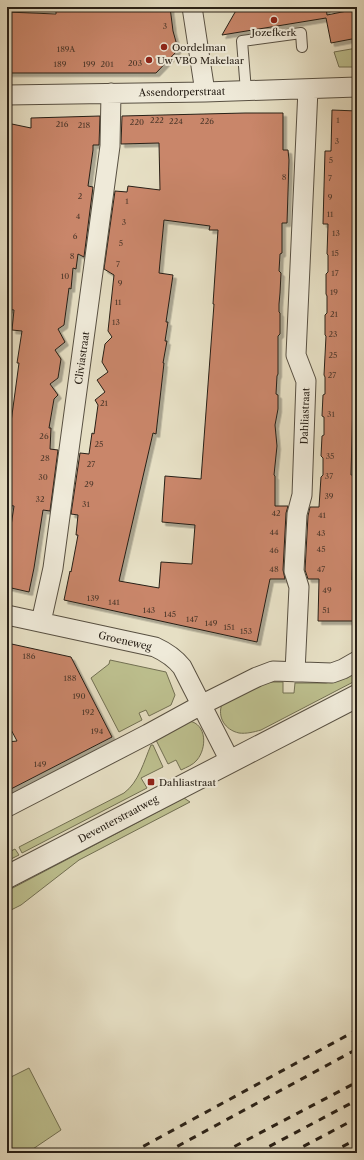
<svg xmlns="http://www.w3.org/2000/svg" width="364" height="1160" font-family="'Libre Caslon Text',serif">
<style>
.green{fill:#bdc08f;stroke:#727053}
.building{fill:#c9866a;stroke:#282017;fill-rule:evenodd;filter:url(#shadow)}
.lines{fill:none;stroke-linecap:round;stroke-linejoin:round}
.service-casing{stroke:#585042;stroke-width:12}
.minor-casing{stroke:#585042;stroke-width:21}
.tertiary-casing{stroke:#585042;stroke-width:24}
.service{stroke:#efead9;stroke-width:10}
.minor{stroke:#efead9;stroke-width:19}
.tertiary{stroke:#efead9;stroke-width:22}
.rail{stroke:#282017;stroke-width:3;stroke-dasharray:7 7;stroke-linecap:butt}
.poi-dot{fill:#8f2418;stroke:#efead9;stroke-width:1.5}
.labels{text-anchor:middle;dominant-baseline:central;stroke-width:4;stroke-linejoin:round;paint-order:stroke}
.number-label{font-size:8px;fill:#503a2c}
.poi-label{font-size:10px;fill:#282017;stroke:#efead9;text-anchor:start}
.street-label{font-size:10px;fill:#282017;stroke:#efead9}
</style>
<defs>
<filter id="shadow"><feDropShadow dx="3.5" dy="3.5" stdDeviation="0" flood-color="#0004"/></filter>
</defs>
<rect width="100%" height="100%" fill="#e6dfc4"/>
<filter id="stains"><feTurbulence type="fractalNoise" baseFrequency=".005" numOctaves="4"/><feColorMatrix values="0 0 0 0 .2 0 0 0 0 .09 0 0 0 0 .02 0 0 0 .5 -.17"/></filter>
<radialGradient id="worn" r=".72"><stop offset=".6" stop-color="#630" stop-opacity="0"/><stop offset="1" stop-color="#630" stop-opacity=".3"/></radialGradient>
<path class="green" d="M 357,48 L 357,67 L 339,67 L 334,52 Z
M 110,660 L 166,672 L 175,695 L 171,705 L 149,716 L 146,710 L 139,713 L 142,720 L 119,732 L 91,678 L 109,664 Z
M 357,671 L 357,680 L 261,730 C 254,732 246,734 239,733 C 225,730 217,717 222,704 L 267,682 L 283,682 L 283,693 L 294,693 L 295,683 L 326,683 L 334,681 Z
M 189,721 C 207,724 207,748 197,760 C 193,765 187,767 181,770 L 176,760 L 168,764 L 156,740 Z
M 151,745 L 153,745 L 163,767 L 141,778 L 147,788 L 22,853 L 19,847 L 124,793 C 139,782 144,761 151,745 Z
M 184,798 L 190,802 L 79,860 L 21,905 L 7,912 L 7,891 Z
M 15,849 L 19,855 L 7,861 L 7,853 Z
M 29,1068 L 61,1130 L 27,1153 L 7,1153 L 7,1079 Z"/>
<path class="building" d="M 56,7 L 108,7 L 108,11 L 141,7 L 170,7 L 173,31 L 178,49 L 176,51 L 176,52 L 156,73 L 7,73 L 7,12 L 56,14 Z
M 238,7 L 326,7 L 327,15 L 357,9 L 357,38 L 331,43 L 326,18 L 222,35 Z
M 332,110 L 357,111 L 357,285 L 356,285 L 351,475 L 354,475 L 352,580 L 355,580 L 354,621 L 318,621 L 319,579 L 308,579 L 305,570 L 308,516 L 310,507 L 319,507 L 321,477 L 323,475 L 323,458 L 321,456 L 322,436 L 324,435 L 324,417 L 322,416 L 323,395 L 325,394 L 325,377 L 324,375 L 326,336 L 325,335 L 325,315 L 327,313 L 327,296 L 326,294 L 326,274 L 328,272 L 328,255 L 327,254 L 328,224 L 323,224 L 324,187 L 325,151 L 331,151 Z
M 245,113 L 283,113 L 283,150 L 288,150 L 289,160 L 287,223 L 282,223 L 282,253 L 280,254 L 279,271 L 281,273 L 280,293 L 279,304 L 279,312 L 280,313 L 280,334 L 278,336 L 278,374 L 277,376 L 276,394 L 278,395 L 278,409 L 275,425 L 277,446 L 274,475 L 275,476 L 275,506 L 288,506 L 286,513 L 283,570 L 285,579 L 270,579 L 257,642 L 64,600 L 70,571 L 71,572 L 78,535 L 76,535 L 78,515 L 71,514 L 80,453 L 89,454 L 92,433 L 94,434 L 98,405 L 95,400 L 105,392 L 97,380 L 108,372 L 102,362 L 105,344 L 112,337 L 108,331 L 114,275 L 104,269 L 115,191 L 127,192 L 128,186 L 160,190 L 159,143 L 121,144 L 122,116 ZM 164,220 L 210,226 L 209,230 L 218,230 L 213,304 L 214,304 L 201,479 L 165,476 L 162,522 L 195,525 L 192,564 L 161,562 L 159,588 L 119,581 L 153,433 L 156,434 L 164,363 L 163,363 L 167,341 L 165,341 L 168,322 L 166,322 L 173,275 L 159,273 Z
M 100,116 L 99,145 L 93,145 L 93,150 L 88,186 L 93,187 L 84,257 L 78,254 L 76,269 L 73,268 L 71,289 L 69,288 L 64,325 L 58,329 L 65,342 L 55,350 L 61,359 L 58,378 L 50,384 L 58,395 L 54,399 L 49,428 L 51,428 L 50,449 L 58,450 L 50,511 L 43,510 L 34,568 L 29,592 L 7,587 L 7,553 L 14,506 L 7,505 L 7,484 L 10,452 L 7,452 L 19,363 L 17,363 L 22,331 L 12,330 L 14,310 L 7,309 L 7,123 L 31,128 L 31,118 Z
M 7,643 L 71,657 L 112,737 L 7,791 L 7,742 L 17,741 L 7,722 Z"/>
<g class="lines">
<g class="service-casing">
<path id="service" d="M 246,91 L 242,41 L 301,33 L 302,47"/>
</g>
<g class="minor-casing">
<path id="minor" d="M 192,7 L 205,92
M 7,95 L 205,92 L 357,87
M 7,615 L 155,647 C 166,652 174,657 182,667 L 230,761
M 41,622 L 53,568 L 110,146 L 111,93
M 295,672 L 299,587 L 294,571 L 297,514 L 302,495 L 306,381 L 296,355 L 308,89
M 7,807 L 148,734 L 201,705 L 257,677 L 273,671 L 332,673 L 343,669 L 357,661"/>
</g>
<g class="tertiary-casing">
<path id="tertiary" d="M 7,877 L 357,696"/>
</g>
<use href="#service" class="service"/>
<use href="#minor" class="minor"/>
<use href="#tertiary" class="tertiary"/>
<path class="rail" d="M 131,1153 L 357,1030
M 165,1153 L 357,1049
M 222,1153 L 357,1082
M 257,1153 L 357,1100
M 291,1153 L 357,1118
M 330,1153 L 357,1139"/>
</g>
<g class="poi-dot">
<circle cx="274" cy="20" r="4"/>
<circle cx="164" cy="47" r="4"/>
<circle cx="149" cy="60" r="4"/>
<rect x="147" y="778" width="8" height="8" rx="2"/>
</g>
<g class="labels">
<g class="number-label">
<text x="165" y="26">3</text>
<text x="66" y="49">189A</text>
<text x="135" y="63">203</text>
<text x="60" y="64">189</text>
<text x="89" y="64">199</text>
<text x="107" y="64">201</text>
<text x="157" y="120">222</text>
<text x="338" y="120">1</text>
<text x="176" y="121">224</text>
<text x="207" y="121">226</text>
<text x="137" y="122">220</text>
<text x="62" y="124">216</text>
<text x="84" y="125">218</text>
<text x="337" y="141">3</text>
<text x="331" y="160">5</text>
<text x="284" y="177">8</text>
<text x="330" y="178">7</text>
<text x="80" y="196">2</text>
<text x="330" y="197">9</text>
<text x="127" y="201">1</text>
<text x="330" y="214">11</text>
<text x="78" y="216">4</text>
<text x="124" y="222">3</text>
<text x="336" y="233">13</text>
<text x="75" y="236">6</text>
<text x="121" y="243">5</text>
<text x="335" y="253">15</text>
<text x="72" y="256">8</text>
<text x="118" y="264">7</text>
<text x="335" y="273">17</text>
<text x="65" y="276">10</text>
<text x="120" y="283">9</text>
<text x="334" y="292">19</text>
<text x="118" y="302">11</text>
<text x="334" y="314">21</text>
<text x="116" y="322">13</text>
<text x="333" y="334">23</text>
<text x="333" y="355">25</text>
<text x="332" y="375">27</text>
<text x="104" y="403">21</text>
<text x="331" y="414">31</text>
<text x="44" y="436">26</text>
<text x="99" y="444">25</text>
<text x="330" y="456">35</text>
<text x="45" y="458">28</text>
<text x="91" y="464">27</text>
<text x="329" y="476">37</text>
<text x="43" y="477">30</text>
<text x="89" y="484">29</text>
<text x="329" y="496">39</text>
<text x="40" y="499">32</text>
<text x="86" y="504">31</text>
<text x="276" y="513">42</text>
<text x="322" y="515">41</text>
<text x="274" y="532">44</text>
<text x="321" y="533">43</text>
<text x="321" y="549">45</text>
<text x="274" y="550">46</text>
<text x="274" y="569">48</text>
<text x="321" y="569">47</text>
<text x="327" y="590">49</text>
<text x="93" y="598">139</text>
<text x="114" y="602">141</text>
<text x="149" y="610">143</text>
<text x="326" y="610">51</text>
<text x="170" y="614">145</text>
<text x="192" y="619">147</text>
<text x="211" y="623">149</text>
<text x="229" y="627">151</text>
<text x="246" y="631">153</text>
<text x="29" y="656">186</text>
<text x="70" y="678">188</text>
<text x="79" y="696">190</text>
<text x="88" y="712">192</text>
<text x="97" y="731">194</text>
<text x="40" y="764">149</text>
</g>
<g class="poi-label">
<text x="274" y="32" text-anchor="middle">Jozefkerk</text>
<text x="172" y="47">Oordelman</text>
<text x="157" y="60">Uw VBO Makelaar</text>
<text x="159" y="782">Dahliastraat</text>
</g>
<g class="street-label">
<text transform="translate(182 92) rotate(-1)">Assendorperstraat</text>
<text transform="translate(82 358) rotate(-82)">Cliviastraat</text>
<text transform="translate(305 416) rotate(-88)">Dahliastraat</text>
<text transform="translate(125 641) rotate(13)">Groeneweg</text>
<text transform="translate(118 819) rotate(-28)">Deventerstraatweg</text>
</g>
</g>
<rect width="364" height="1160" fill="none" stroke="#e6dfc4" stroke-width="24"/>
<rect x="8" y="8" width="348" height="1144" fill="none" stroke="#282017" stroke-width="2"/>
<rect x="12" y="12" width="340" height="1136" fill="none" stroke="#282017"/>
<rect width="100%" height="100%" filter="url(#stains)"/>
<rect width="100%" height="100%" fill="url(#worn)"/>
</svg>
